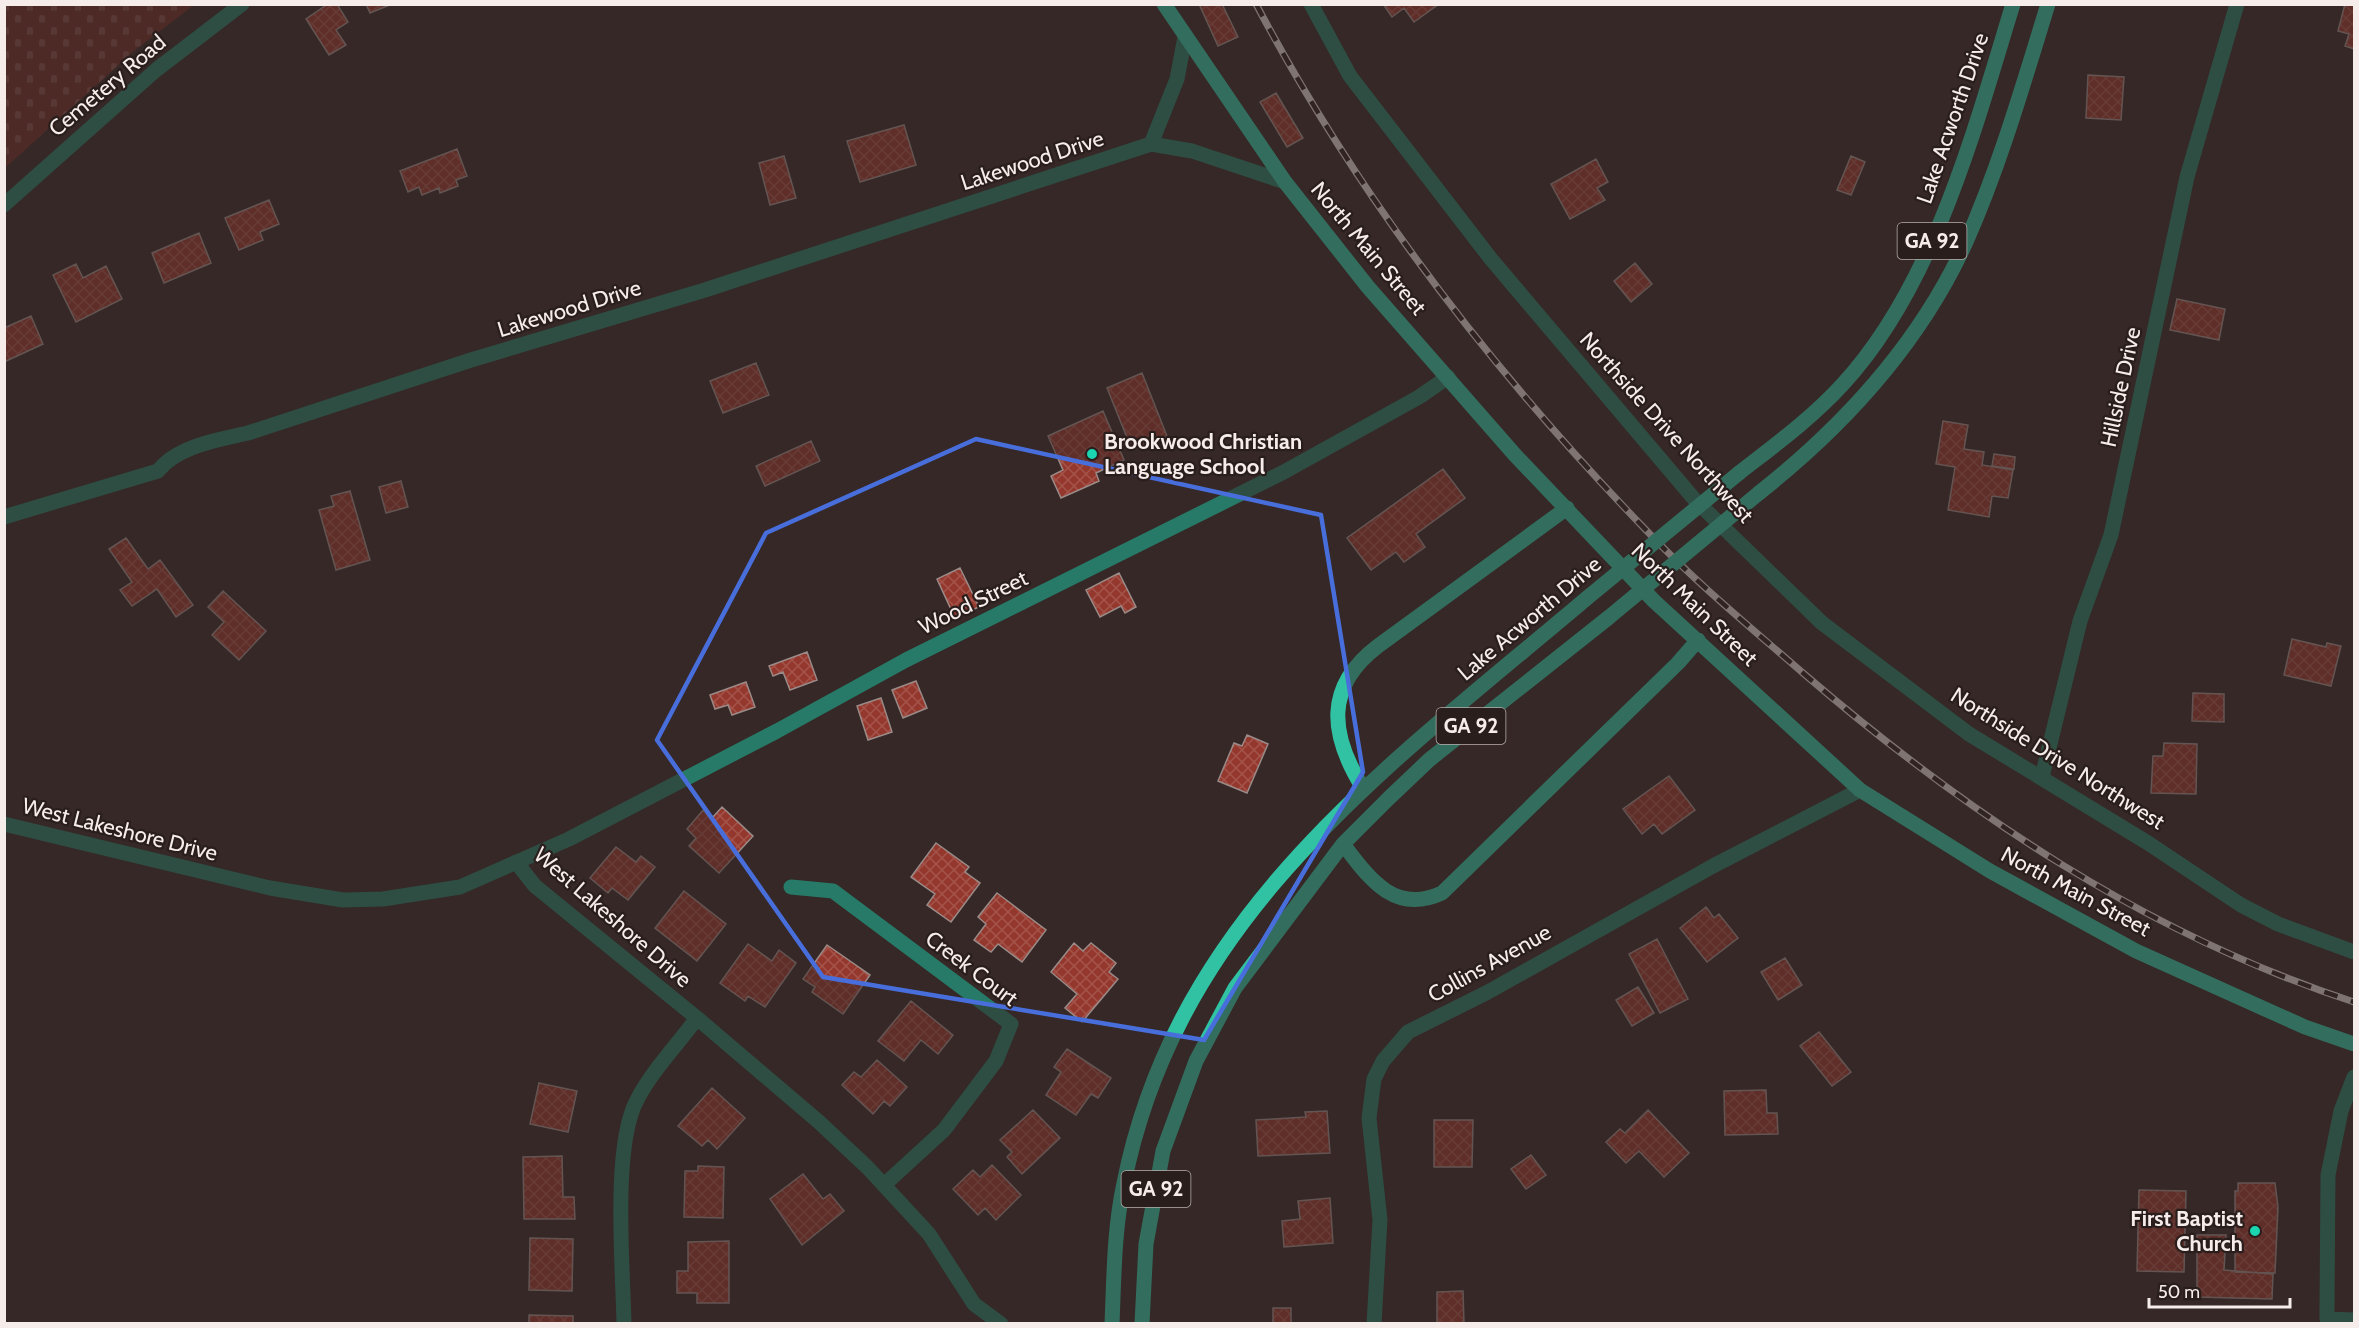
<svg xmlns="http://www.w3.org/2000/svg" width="2359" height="1328" font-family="Cabin,sans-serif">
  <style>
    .cemetery { fill: url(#cemetery-stones) }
    .building { fill: url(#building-cross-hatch); stroke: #9b8b88; stroke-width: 1.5 }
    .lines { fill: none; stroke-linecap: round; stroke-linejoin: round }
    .minor { stroke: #277a67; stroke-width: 15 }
    .major { stroke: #30c2a3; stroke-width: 15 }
    .rail-casing { stroke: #dad0ce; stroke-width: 7 }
    .rail { stroke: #2a1e1c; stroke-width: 4.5; stroke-dasharray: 14; stroke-linecap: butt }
    .major-bridge { stroke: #30c2a3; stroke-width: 15 }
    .marked { fill: none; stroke: #486edc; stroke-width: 4.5; stroke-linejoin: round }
    .poi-dot { fill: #1bd5b1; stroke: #2a1e1c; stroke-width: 2 }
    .labels { text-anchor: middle; stroke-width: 4.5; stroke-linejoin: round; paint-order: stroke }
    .shield { fill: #2a1e1c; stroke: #b9afad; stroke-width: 1.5 }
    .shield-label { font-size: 21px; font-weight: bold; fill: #f6edeb }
    .street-label { font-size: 22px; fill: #f6edeb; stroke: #2a1e1c }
    .poi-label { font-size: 22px; font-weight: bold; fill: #f6edeb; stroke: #2a1e1c; text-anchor: start }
  </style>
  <defs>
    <pattern id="cemetery-stones" width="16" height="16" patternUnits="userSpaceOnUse" patternTransform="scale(1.5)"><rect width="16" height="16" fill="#6c2e26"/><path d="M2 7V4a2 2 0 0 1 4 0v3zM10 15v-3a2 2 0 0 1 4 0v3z" fill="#824d46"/></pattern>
    <pattern id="building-cross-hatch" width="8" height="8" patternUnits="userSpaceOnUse" patternTransform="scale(1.5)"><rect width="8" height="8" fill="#94372c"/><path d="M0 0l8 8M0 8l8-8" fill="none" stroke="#a4544b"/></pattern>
  </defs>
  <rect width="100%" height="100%" fill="#352826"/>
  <path class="cemetery" d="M 5,4 L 194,4 L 194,5 L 134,51 L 5,168 Z"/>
  <path class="building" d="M 328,4 L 337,4 L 348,22 L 336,30 L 346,45 L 329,55 L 306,19 Z
    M 366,4 L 392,4 L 370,13 Z
    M 1199,4 L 1222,4 L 1238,37 L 1218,46 Z
    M 1383,4 L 1439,4 L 1414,22 L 1404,8 L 1392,17 Z
    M 2345,4 L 2354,4 L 2354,49 L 2345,46 L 2349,34 L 2338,31 Z
    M 2088,75 L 2124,77 L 2121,120 L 2086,118 Z
    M 1276,93 L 1303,138 L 1287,147 L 1260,102 Z
    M 904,125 L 916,165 L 860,182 L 847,141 Z
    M 457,149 L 467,176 L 456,180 L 458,186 L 440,193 L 439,188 L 422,195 L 419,187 L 408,192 L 400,171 Z
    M 784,156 L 796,198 L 770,205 L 759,163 Z
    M 1851,156 L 1865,162 L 1851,195 L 1837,190 Z
    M 1596,159 L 1608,182 L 1597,188 L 1605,200 L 1570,219 L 1551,184 Z
    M 269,200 L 279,224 L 260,232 L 263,240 L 239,250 L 225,218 Z
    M 199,233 L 211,263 L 164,283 L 152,253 Z
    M 1635,263 L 1652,284 L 1631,302 L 1614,281 Z
    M 76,264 L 83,278 L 106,266 L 122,299 L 76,322 L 53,275 Z
    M 2177,299 L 2225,309 L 2219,340 L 2170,330 Z
    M 31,316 L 43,344 L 4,362 L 4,328 Z
    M 756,363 L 769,395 L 723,413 L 710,381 Z
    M 1142,373 L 1167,436 L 1132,450 L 1107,388 Z
    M 1103,411 L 1124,460 L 1096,473 L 1099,481 L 1061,498 L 1051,476 L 1063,470 L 1048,436 Z
    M 1943,421 L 1968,425 L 1964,449 L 1984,452 L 1982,465 L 2013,470 L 2008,498 L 1992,496 L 1989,517 L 1948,510 L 1955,467 L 1936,464 Z
    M 811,441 L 820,461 L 765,486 L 756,466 Z
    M 1994,454 L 2015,457 L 2014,469 L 1992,466 Z
    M 1443,469 L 1465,498 L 1416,534 L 1425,547 L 1404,562 L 1396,552 L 1371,570 L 1347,538 Z
    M 401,481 L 408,507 L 386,513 L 379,487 Z
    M 350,491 L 370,560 L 336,570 L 319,510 L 334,506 L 331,496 Z
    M 126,538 L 148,569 L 160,560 L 193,605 L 176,617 L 157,589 L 132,606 L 120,590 L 132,582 L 109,549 Z
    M 960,568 L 979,607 L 955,618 L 937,579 Z
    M 1119,573 L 1136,607 L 1125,613 L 1121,606 L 1100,617 L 1086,590 Z
    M 223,591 L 266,631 L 239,660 L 212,635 L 224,622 L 208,607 Z
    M 2292,639 L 2326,647 L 2327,643 L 2341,646 L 2331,686 L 2284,675 Z
    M 807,652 L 817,680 L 790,690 L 783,672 L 773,676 L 769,666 Z
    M 916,681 L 927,708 L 903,718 L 892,690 Z
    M 746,682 L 755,707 L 732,715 L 728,705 L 715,709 L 710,695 Z
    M 2193,693 L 2224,694 L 2224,722 L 2192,721 Z
    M 881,698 L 892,732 L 868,740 L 857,706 Z
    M 1247,735 L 1268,744 L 1247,793 L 1218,781 L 1234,743 L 1242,746 Z
    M 2164,743 L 2197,744 L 2196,794 L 2151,793 L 2153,756 L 2163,756 Z
    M 1669,776 L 1695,810 L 1662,834 L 1654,824 L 1642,834 L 1623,809 Z
    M 722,807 L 753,836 L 719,873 L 689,846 L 696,838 L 687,829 L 704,809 L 713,817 Z
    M 936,843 L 969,867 L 965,872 L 980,883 L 951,922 L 927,905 L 935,894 L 911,877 Z
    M 616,847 L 636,862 L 641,856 L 655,867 L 628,900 L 612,888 L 608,893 L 590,878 Z
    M 684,891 L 726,924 L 697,961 L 655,928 Z
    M 997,893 L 1046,930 L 1022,962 L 998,944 L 991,952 L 974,940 L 986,924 L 978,917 Z
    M 1706,907 L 1714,918 L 1719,914 L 1738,938 L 1707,962 L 1680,928 Z
    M 1657,939 L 1688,999 L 1660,1013 L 1629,954 Z
    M 1074,943 L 1083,951 L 1091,943 L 1116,963 L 1109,972 L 1118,979 L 1082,1022 L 1065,1008 L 1077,994 L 1051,972 Z
    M 748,944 L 772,961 L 779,950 L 796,963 L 765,1007 L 748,996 L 745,1001 L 720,983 Z
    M 827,945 L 870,975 L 843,1014 L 812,992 L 815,987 L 803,979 Z
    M 1785,958 L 1802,985 L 1778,1000 L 1761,972 Z
    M 1638,987 L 1654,1013 L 1632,1026 L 1616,1000 Z
    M 911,1001 L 953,1035 L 938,1054 L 921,1040 L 904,1061 L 878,1041 Z
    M 1819,1032 L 1851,1072 L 1832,1086 L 1800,1046 Z
    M 1067,1049 L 1111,1078 L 1098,1098 L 1091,1094 L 1076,1115 L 1046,1095 L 1061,1072 L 1054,1067 Z
    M 877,1060 L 907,1087 L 890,1106 L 884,1101 L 873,1114 L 842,1085 L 854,1072 L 861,1077 Z
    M 539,1083 L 577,1091 L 568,1132 L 530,1124 Z
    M 712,1088 L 745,1118 L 717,1149 L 708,1140 L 702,1146 L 678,1126 Z
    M 1766,1090 L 1767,1113 L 1777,1113 L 1778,1134 L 1725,1135 L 1724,1091 Z
    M 1033,1110 L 1060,1138 L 1022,1174 L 1007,1157 L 1012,1152 L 1000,1140 Z
    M 1648,1110 L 1689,1153 L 1664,1177 L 1639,1151 L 1626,1163 L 1606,1142 L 1620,1129 L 1625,1133 Z
    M 1327,1111 L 1330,1153 L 1258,1156 L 1256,1120 L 1306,1117 L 1305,1112 Z
    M 1434,1120 L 1473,1120 L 1472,1167 L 1434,1167 Z
    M 1531,1155 L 1546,1175 L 1526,1189 L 1511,1169 Z
    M 562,1156 L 563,1197 L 574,1197 L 575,1219 L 524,1219 L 523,1157 Z
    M 992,1165 L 1021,1195 L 996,1220 L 985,1208 L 978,1215 L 953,1189 L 973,1170 L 980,1177 Z
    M 698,1166 L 724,1167 L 723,1218 L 684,1217 L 685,1171 L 698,1171 Z
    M 803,1174 L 823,1199 L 830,1194 L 844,1211 L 802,1245 L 770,1199 Z
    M 2238,1183 L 2275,1183 L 2278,1207 L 2275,1273 L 2235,1272 L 2235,1191 L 2238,1191 Z
    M 2139,1190 L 2186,1191 L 2184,1272 L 2137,1271 Z
    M 1330,1198 L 1333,1243 L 1284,1247 L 1282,1221 L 1300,1219 L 1298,1201 Z
    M 2197,1235 L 2226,1235 L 2224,1270 L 2273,1274 L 2272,1299 L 2197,1297 Z
    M 530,1238 L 573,1239 L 572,1291 L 529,1290 Z
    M 729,1241 L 729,1303 L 697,1303 L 697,1293 L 677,1293 L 677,1271 L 688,1271 L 688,1242 Z
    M 1463,1291 L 1464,1324 L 1437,1324 L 1437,1292 Z
    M 1273,1308 L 1291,1308 L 1291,1324 L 1273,1324 Z
    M 529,1315 L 573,1316 L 573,1324 L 529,1324 Z"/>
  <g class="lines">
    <path class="minor" d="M 1311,4 L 1350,76 L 1491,259 L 1695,500 L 1822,623 L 1969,734 L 2148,843 L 2241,905 L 2278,924 L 2354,952
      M 1151,144 L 1177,79 L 1185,37
      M 4,205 L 156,70 L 242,4
      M 4,517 L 158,471 C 177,446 218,440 248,433 L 471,360 L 705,290 L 1151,144 L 1192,151 L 1285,182
      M 2042,777 L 2080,621 L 2111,535 L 2187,177 L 2237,4
      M 4,824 L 270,888 L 343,900 L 383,899 L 460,887 L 569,839 L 777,731 L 906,660 L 1282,473 L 1419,397 L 1448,377
      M 516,862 L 535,886 L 697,1018 L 819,1122 L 868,1168 L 929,1234 L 974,1304 L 1001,1324
      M 791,887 L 833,891 L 1011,1024 L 996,1061 L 944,1130 L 884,1185
      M 2354,1077 L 2341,1111 L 2328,1175 L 2327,1306 L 2327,1319 L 2354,1320
      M 624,1324 C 623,1268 612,1146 637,1100 C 651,1072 678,1044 697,1018
      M 1374,1324 L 1380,1220 L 1369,1118 L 1374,1079 L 1383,1061 L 1408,1032 L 1488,992 L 1713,866 L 1860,790"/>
    <path class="major" d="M 1164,4 L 1285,182 L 1368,287 L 1515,455 L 1654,601 L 1860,790 L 1990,871 L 2136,951 L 2305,1027 L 2354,1044
      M 1739,473 C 1775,445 1812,418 1843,384 C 1934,285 1974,131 2013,4
      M 1759,493 C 1845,425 1920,343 1966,242 C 2000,165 2023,85 2048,4
      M 1363,788 C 1330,735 1324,687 1378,646 L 1567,508
      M 1343,844 C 1369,878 1394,915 1442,893 L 1678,663 L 1698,640
      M 1112,1324 C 1114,1277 1114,1229 1124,1183 C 1178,913 1390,765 1587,598
      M 1142,1324 L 1146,1244 L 1163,1151 L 1196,1061 L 1235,988 L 1343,844 L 1389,798 L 1429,760 L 1608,618"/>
    <g class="rail-casing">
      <path id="rail" d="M 1256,4 C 1358,197 1494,373 1645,529 C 1694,581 1749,626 1803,673 C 1966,813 2148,935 2354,1002"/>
    </g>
    <use href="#rail" class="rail"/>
    <path class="major-bridge" d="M 1587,598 L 1739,473
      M 1608,618 L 1759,493"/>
  </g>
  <path d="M0 0H2359V1328H0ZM 976,439 L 1321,515 L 1363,772 L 1204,1040 L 823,977 L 657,740 L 766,533 Z" fill="#352826" fill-opacity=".55" fill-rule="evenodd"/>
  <path class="marked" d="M 976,439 L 1321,515 L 1363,772 L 1204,1040 L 823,977 L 657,740 L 766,533 Z"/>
  <g class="poi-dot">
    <circle cx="1092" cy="454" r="6"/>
    <circle cx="2255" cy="1231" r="6"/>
  </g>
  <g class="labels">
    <g class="shield">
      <rect x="1897.5" y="223" width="69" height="36" rx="4.5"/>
      <rect x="1436.5" y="708" width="69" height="36" rx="4.5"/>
      <rect x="1121.5" y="1171" width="69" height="36" rx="4.5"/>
    </g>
    <g class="shield-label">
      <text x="1932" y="248">GA 92</text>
      <text x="1471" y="733">GA 92</text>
      <text x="1156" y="1196">GA 92</text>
    </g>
    <g class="street-label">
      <text transform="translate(107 85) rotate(-40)" y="8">Cemetery Road</text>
      <text transform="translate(1952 118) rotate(-71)" y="8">Lake Acworth Drive</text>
      <text transform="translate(1032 160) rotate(-18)" y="8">Lakewood Drive</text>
      <text transform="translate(1369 248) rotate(50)" y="8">North Main Street</text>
      <text transform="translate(569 308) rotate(-17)" y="8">Lakewood Drive</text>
      <text transform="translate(2120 387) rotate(-78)" y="8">Hillside Drive</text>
      <text transform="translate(1667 427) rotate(48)" y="8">Northside Drive Northwest</text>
      <text transform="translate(973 602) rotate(-26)" y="8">Wood Street</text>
      <text transform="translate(1695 604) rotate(44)" y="8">North Main Street</text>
      <text transform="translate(1529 618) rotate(-40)" y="8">Lake Acworth Drive</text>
      <text transform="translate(2058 758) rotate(32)" y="8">Northside Drive Northwest</text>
      <text transform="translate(120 829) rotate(14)" y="8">West Lakeshore Drive</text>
      <text transform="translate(2076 891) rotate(28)" y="8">North Main Street</text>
      <text transform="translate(613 917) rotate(41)" y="8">West Lakeshore Drive</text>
      <text transform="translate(1489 963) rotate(-29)" y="8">Collins Avenue</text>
      <text transform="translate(972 968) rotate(37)" y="8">Creek Court</text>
    </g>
    <g class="poi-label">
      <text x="1104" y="449">Brookwood Christian<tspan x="1104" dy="25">Language School</tspan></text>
      <text x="2243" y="1226" text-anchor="end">First Baptist<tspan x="2243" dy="25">Church</tspan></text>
    </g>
  </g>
  <rect width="2359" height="1328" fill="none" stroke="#f6edeb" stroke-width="12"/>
  <path d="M2149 1298v9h141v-9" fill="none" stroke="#f6edeb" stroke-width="3"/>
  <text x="2158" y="1298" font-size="18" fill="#f6edeb" stroke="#2a1e1c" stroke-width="4.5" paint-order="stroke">50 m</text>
</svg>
